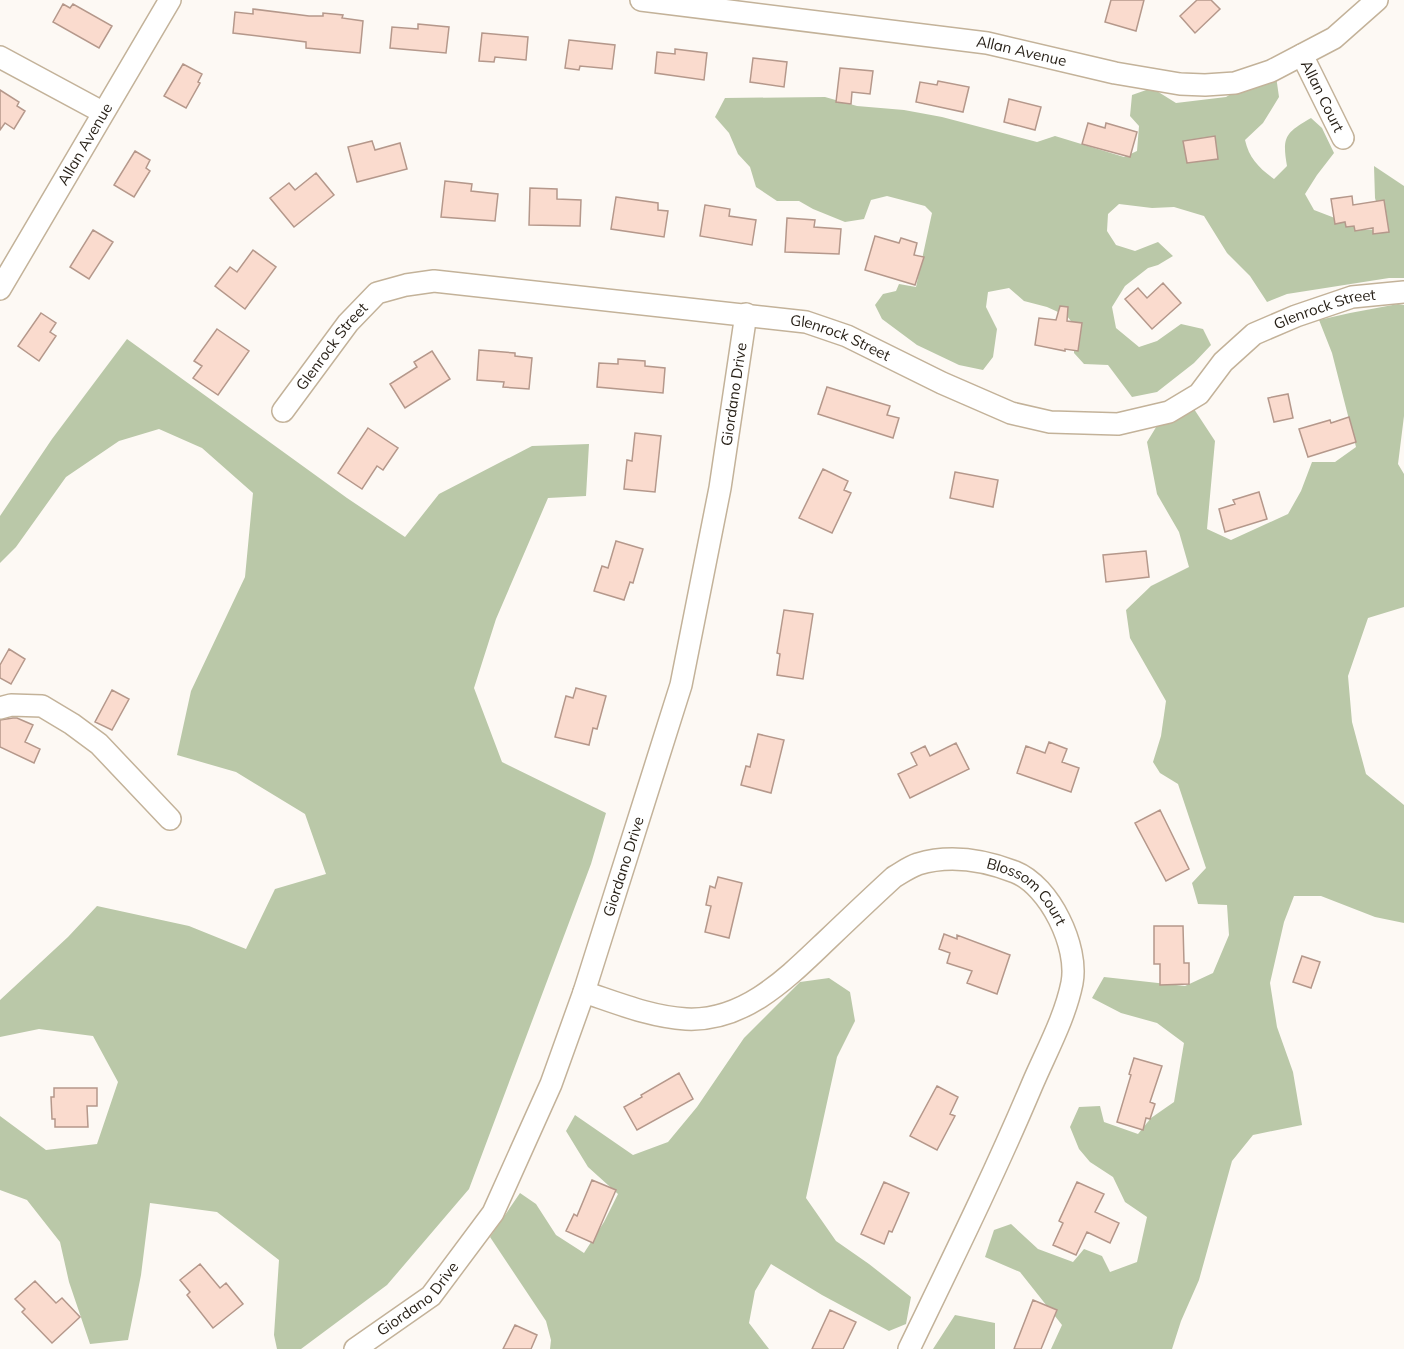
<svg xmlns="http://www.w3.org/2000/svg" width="1404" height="1349" font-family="Mulish,sans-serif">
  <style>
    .forest { fill: #bac8a8 }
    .building { fill: #fadbce; stroke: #b5988b; stroke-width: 1.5 }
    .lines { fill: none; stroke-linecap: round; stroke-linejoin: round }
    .minor-casing { stroke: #c3b299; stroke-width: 24 }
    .minor { stroke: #fff; stroke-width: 21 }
    .labels { text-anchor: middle; stroke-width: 4.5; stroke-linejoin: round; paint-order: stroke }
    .street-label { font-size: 15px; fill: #251e15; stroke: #fdf9f4 }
  </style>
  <rect width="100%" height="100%" fill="#fdf9f4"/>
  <path class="forest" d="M 1276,76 L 1279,97 L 1263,123 L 1245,140 C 1249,158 1259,168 1274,179 L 1287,166 C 1282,137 1285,133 1311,118 L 1322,128 L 1334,153 L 1317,175 L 1305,194 L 1314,210 L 1366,230 L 1384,229 L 1375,198 L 1374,166 L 1404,186 L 1404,278 L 1389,278 L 1287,294 L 1267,302 L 1250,276 L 1227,253 L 1204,216 L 1174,207 L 1152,208 L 1119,204 L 1108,214 L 1107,231 L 1116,245 L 1135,251 L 1158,242 L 1173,256 L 1158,265 L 1148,268 L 1125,286 L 1112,307 L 1116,328 L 1139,347 L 1157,341 L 1181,324 L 1203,329 L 1211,345 L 1194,363 L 1157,392 L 1132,397 L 1108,365 L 1084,364 L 1074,353 L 1074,325 L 1067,316 L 1047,307 L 1024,301 L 1009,288 L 988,292 L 986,307 L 997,329 L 993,357 L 983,370 L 959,365 L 917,345 L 882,319 L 875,305 L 883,294 L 896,291 L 899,284 L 916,287 L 932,213 L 925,206 L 887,196 L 871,200 L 864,219 L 845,222 L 813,209 L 799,201 L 777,201 L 756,187 L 750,167 L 738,154 L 729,133 L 715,117 L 725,98 L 825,97 L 857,106 L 904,110 L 942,117 L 1037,142 L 1055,136 L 1124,157 L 1137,151 L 1139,126 L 1130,116 L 1132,95 L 1152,88 L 1176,103 L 1226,97 L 1249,83 Z
    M 1398,304 L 1404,305 L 1404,416 L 1398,464 L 1404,474 L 1404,607 L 1368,618 L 1348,676 L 1352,722 L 1366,774 L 1404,805 L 1404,923 L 1375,917 L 1321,896 L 1294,896 L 1284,922 L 1270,983 L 1277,1027 L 1293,1072 L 1302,1125 L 1253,1135 L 1232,1161 L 1199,1280 L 1181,1321 L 1172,1349 L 1051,1349 L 1062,1325 L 1020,1272 L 985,1257 L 994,1230 L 1011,1224 L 1038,1249 L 1073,1262 L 1084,1249 L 1102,1256 L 1110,1272 L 1137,1262 L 1147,1217 L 1125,1202 L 1113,1177 L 1090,1162 L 1079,1149 L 1070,1127 L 1079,1107 L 1100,1106 L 1104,1122 L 1138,1134 L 1151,1118 L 1174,1102 L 1184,1043 L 1157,1023 L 1121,1013 L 1092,998 L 1104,977 L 1185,986 L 1213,973 L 1229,935 L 1227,905 L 1198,904 L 1192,883 L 1206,868 L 1178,784 L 1160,773 L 1153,762 L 1161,736 L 1166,701 L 1130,638 L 1126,610 L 1151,586 L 1189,567 L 1179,532 L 1157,494 L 1147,442 L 1161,419 L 1194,409 L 1215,441 L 1207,529 L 1231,540 L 1288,514 L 1301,491 L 1312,462 L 1335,462 L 1356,447 L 1332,353 L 1319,320 L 1350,313 Z
    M 127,339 L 347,498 L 405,537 L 439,494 L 532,446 L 589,444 L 586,496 L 548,498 L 496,619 L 474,688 L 502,762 L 606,813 L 591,864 L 469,1189 L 387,1285 L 301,1349 L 277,1349 L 274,1335 L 279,1260 L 217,1212 L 150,1203 L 141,1275 L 128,1340 L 90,1344 L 69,1282 L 60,1242 L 27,1200 L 0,1190 L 0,1116 L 46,1150 L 97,1144 L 118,1082 L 93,1036 L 39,1029 L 0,1037 L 0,1000 L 68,937 L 97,906 L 189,926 L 246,949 L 275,889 L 326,874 L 305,814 L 236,772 L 177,755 L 191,691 L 245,577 L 253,493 L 202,448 L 159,429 L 119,441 L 66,477 L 16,547 L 0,563 L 0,516 L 52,439 Z
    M 829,978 L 850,992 L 855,1021 L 837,1057 L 806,1198 L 836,1241 L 869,1264 L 911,1297 L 906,1324 L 889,1331 L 822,1295 L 771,1264 L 755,1291 L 749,1323 L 769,1349 L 550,1349 L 551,1340 L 546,1321 L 490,1237 L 520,1193 L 536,1204 L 556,1235 L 584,1253 L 604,1222 L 618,1194 L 588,1167 L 566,1131 L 575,1115 L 633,1155 L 668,1142 L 697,1107 L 744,1038 L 800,982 Z
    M 955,1315 L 995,1323 L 995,1349 L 933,1349 Z"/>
  <path class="building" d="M 1111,0 L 1144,0 L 1136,31 L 1105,22 Z
    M 1197,0 L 1211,0 L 1220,9 L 1195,33 L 1180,16 Z
    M 63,4 L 70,8 L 73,4 L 112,26 L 99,48 L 53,22 Z
    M 253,9 L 309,16 L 323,16 L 323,13 L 343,15 L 342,18 L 363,21 L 360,53 L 306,48 L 306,42 L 233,33 L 235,12 L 253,14 Z
    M 418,24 L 449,27 L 446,53 L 390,48 L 392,27 L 418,29 Z
    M 482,33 L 528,37 L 526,60 L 495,57 L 494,62 L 479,61 Z
    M 569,40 L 615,45 L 612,69 L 580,66 L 579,70 L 565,68 Z
    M 675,49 L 707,53 L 704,80 L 655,73 L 657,52 L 675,54 Z
    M 753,58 L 787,62 L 784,87 L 750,82 Z
    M 183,64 L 202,74 L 198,82 L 200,83 L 186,108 L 164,96 Z
    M 840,68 L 873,71 L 870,94 L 852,92 L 851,104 L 836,102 Z
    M 938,81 L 969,87 L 963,112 L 916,102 L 920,82 L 937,85 Z
    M 0,90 L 19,102 L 17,106 L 25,111 L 14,129 L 5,123 L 0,130 Z
    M 1009,99 L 1041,107 L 1035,130 L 1004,122 Z
    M 1088,123 L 1105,128 L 1106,123 L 1137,132 L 1130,157 L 1082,144 Z
    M 1215,136 L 1218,159 L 1187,163 L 1183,141 Z
    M 372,141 L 375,150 L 400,143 L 407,169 L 357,182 L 348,147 Z
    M 135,151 L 150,160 L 146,168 L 150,171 L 134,197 L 114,185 Z
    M 316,173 L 334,195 L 294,227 L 270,198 L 289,183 L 295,190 Z
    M 445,181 L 472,184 L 471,191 L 498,194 L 495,221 L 441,217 Z
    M 530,188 L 557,189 L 557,199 L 581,200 L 580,226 L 529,225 Z
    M 1352,196 L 1353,205 L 1384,200 L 1389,232 L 1373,234 L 1373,228 L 1355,231 L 1354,226 L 1346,227 L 1345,222 L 1335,224 L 1331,199 Z
    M 616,197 L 658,203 L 658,210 L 668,211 L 664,237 L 611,229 Z
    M 705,205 L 730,209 L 729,216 L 756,220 L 752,245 L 700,236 Z
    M 787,218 L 815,220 L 814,227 L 841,229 L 839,254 L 785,252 Z
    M 93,230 L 113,242 L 89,279 L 70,267 Z
    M 875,236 L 899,243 L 901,238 L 917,243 L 914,255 L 924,257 L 915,285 L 865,270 Z
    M 253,250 L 276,267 L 245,309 L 215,286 L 230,267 L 237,272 Z
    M 1163,283 L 1181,303 L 1152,329 L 1125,299 L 1138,288 L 1147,298 Z
    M 1060,306 L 1068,307 L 1067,321 L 1082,323 L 1078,351 L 1065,349 L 1065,351 L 1035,345 L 1039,318 L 1056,320 Z
    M 41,313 L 56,323 L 50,332 L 56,336 L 39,361 L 18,346 Z
    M 217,329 L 249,351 L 218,395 L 193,378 L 202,366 L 194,361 Z
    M 479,350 L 515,353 L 515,356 L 532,358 L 529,389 L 503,387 L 504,382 L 477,380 Z
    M 432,351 L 450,379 L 405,408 L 390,384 L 417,367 L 414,362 Z
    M 618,359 L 645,361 L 645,366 L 665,368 L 663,393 L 597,387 L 599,363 L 618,364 Z
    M 827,387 L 890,406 L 887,415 L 899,418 L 893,438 L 818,414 Z
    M 1288,394 L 1293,418 L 1274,422 L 1268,398 Z
    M 1349,417 L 1356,442 L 1308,457 L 1299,429 L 1330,420 L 1331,423 Z
    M 368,428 L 398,448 L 383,470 L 377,466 L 362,489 L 338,473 Z
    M 635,433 L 661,436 L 655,492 L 624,489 L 627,460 L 632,461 Z
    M 823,469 L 848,481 L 844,490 L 851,493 L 832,533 L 799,518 Z
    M 955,472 L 998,480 L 993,507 L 950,498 Z
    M 1259,492 L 1267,519 L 1225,532 L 1219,509 L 1235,504 L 1233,500 Z
    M 616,541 L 643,549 L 633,583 L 630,582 L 624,600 L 594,591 L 602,566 L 608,568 Z
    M 1146,551 L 1149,577 L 1106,582 L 1103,555 Z
    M 784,610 L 813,614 L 803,679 L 777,675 L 780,654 L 777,653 Z
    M 9,649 L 25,659 L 11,684 L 0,678 L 0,665 Z
    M 576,688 L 606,696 L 597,729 L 593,728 L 589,745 L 555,737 L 566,696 L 573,698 Z
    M 112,690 L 129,699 L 112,730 L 95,722 Z
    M 13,718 L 17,718 L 33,725 L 25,742 L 40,749 L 34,763 L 0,747 L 0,720 Z
    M 758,734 L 784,740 L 771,793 L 741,785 L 746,766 L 750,767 Z
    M 1049,742 L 1067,749 L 1062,762 L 1079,768 L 1071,792 L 1017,773 L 1026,746 L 1045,753 Z
    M 956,743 L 969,769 L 910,798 L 898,774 L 917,765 L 911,753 L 925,746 L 930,756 Z
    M 1160,810 L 1189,869 L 1166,881 L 1135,823 Z
    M 718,877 L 742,883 L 729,938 L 705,932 L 711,906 L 706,905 L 710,886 L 715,888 Z
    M 1154,926 L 1183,926 L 1184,963 L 1189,963 L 1189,984 L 1160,985 L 1160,964 L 1154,964 Z
    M 944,934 L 957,939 L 957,935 L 1010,955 L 997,994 L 967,983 L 972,971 L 947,963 L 950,953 L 939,949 Z
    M 1302,956 L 1320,962 L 1311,988 L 1293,982 Z
    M 1134,1058 L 1162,1066 L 1150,1102 L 1155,1104 L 1150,1119 L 1146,1118 L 1143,1130 L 1117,1122 L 1131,1075 L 1129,1074 Z
    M 679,1073 L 693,1099 L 637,1130 L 624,1107 L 642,1097 L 641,1095 Z
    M 937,1086 L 958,1097 L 950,1114 L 955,1116 L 937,1150 L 910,1136 Z
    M 54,1088 L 97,1088 L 97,1106 L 87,1106 L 88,1127 L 55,1127 L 55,1119 L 52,1119 L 51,1097 L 54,1097 Z
    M 592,1180 L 616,1190 L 593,1243 L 566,1231 L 574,1214 L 577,1216 Z
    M 884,1182 L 909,1193 L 892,1232 L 889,1231 L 884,1244 L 861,1234 Z
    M 1077,1182 L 1104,1194 L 1095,1212 L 1119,1223 L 1110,1243 L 1087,1232 L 1076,1255 L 1053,1245 L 1063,1223 L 1059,1221 Z
    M 200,1264 L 220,1288 L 226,1283 L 243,1304 L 213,1328 L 187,1295 L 190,1292 L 180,1280 Z
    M 35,1281 L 56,1303 L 62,1298 L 80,1317 L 52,1343 L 22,1312 L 25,1309 L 15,1299 Z
    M 1033,1300 L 1057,1310 L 1041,1349 L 1014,1349 Z
    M 830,1310 L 856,1322 L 843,1349 L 812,1349 Z
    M 515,1325 L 537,1335 L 531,1349 L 503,1349 Z"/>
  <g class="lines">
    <g class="minor-casing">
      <g id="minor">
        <path id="s1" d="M 641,0 L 987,43 L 1115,73 L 1180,84 L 1205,85 L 1235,83 L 1271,71 L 1334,38 L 1377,0"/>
        <path id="s2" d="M 1302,55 L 1343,138"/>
        <path d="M 0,57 L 102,112"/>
        <path id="s3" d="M 0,289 L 170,0"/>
        <path id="s4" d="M 283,411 L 348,323 L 377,293 L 406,285 L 434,281 L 806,322 L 847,336 L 942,383 L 1011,413 L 1050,422 L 1118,424 L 1169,412 L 1199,394 L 1223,362 L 1254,334 L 1296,316 L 1352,297 L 1404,292"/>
        <path d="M 0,708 L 11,705 L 42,706 L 72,724 L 99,744 L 170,819"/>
        <path id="s5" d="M 584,992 C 617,1003 651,1017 686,1019 C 745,1022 788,977 827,940 C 849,919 871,898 894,877 C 901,873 909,867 918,864 C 951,854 984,860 1015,872 C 1050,886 1079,947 1072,983 C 1065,1018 1046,1052 1032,1085 C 994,1175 951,1262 909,1349"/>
        <path id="s6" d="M 355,1349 L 431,1296 L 493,1213 L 551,1084 L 584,992 L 681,685 L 720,488 L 746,314"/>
      </g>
    </g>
    <use href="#minor" class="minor"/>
  </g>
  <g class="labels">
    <g class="street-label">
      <text dy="5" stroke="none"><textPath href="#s1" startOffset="384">Allan Avenue</textPath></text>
      <text dy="5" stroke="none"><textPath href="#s2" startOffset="46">Allan Court</textPath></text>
      <text dy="5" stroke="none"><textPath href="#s3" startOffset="168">Allan Avenue</textPath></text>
      <text dy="5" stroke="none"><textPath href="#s4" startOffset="1161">Glenrock Street</textPath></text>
      <text dy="5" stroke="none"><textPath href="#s4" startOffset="621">Glenrock Street</textPath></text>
      <text dy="5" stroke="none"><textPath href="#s4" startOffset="81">Glenrock Street</textPath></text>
      <text dy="5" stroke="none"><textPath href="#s6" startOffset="1053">Giordano Drive</textPath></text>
      <text dy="5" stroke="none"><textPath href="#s6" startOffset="567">Giordano Drive</textPath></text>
      <text dy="5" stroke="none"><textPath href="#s5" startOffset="512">Blossom Court</textPath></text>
      <text dy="5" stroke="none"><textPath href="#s6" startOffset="81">Giordano Drive</textPath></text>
    </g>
  </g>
</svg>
